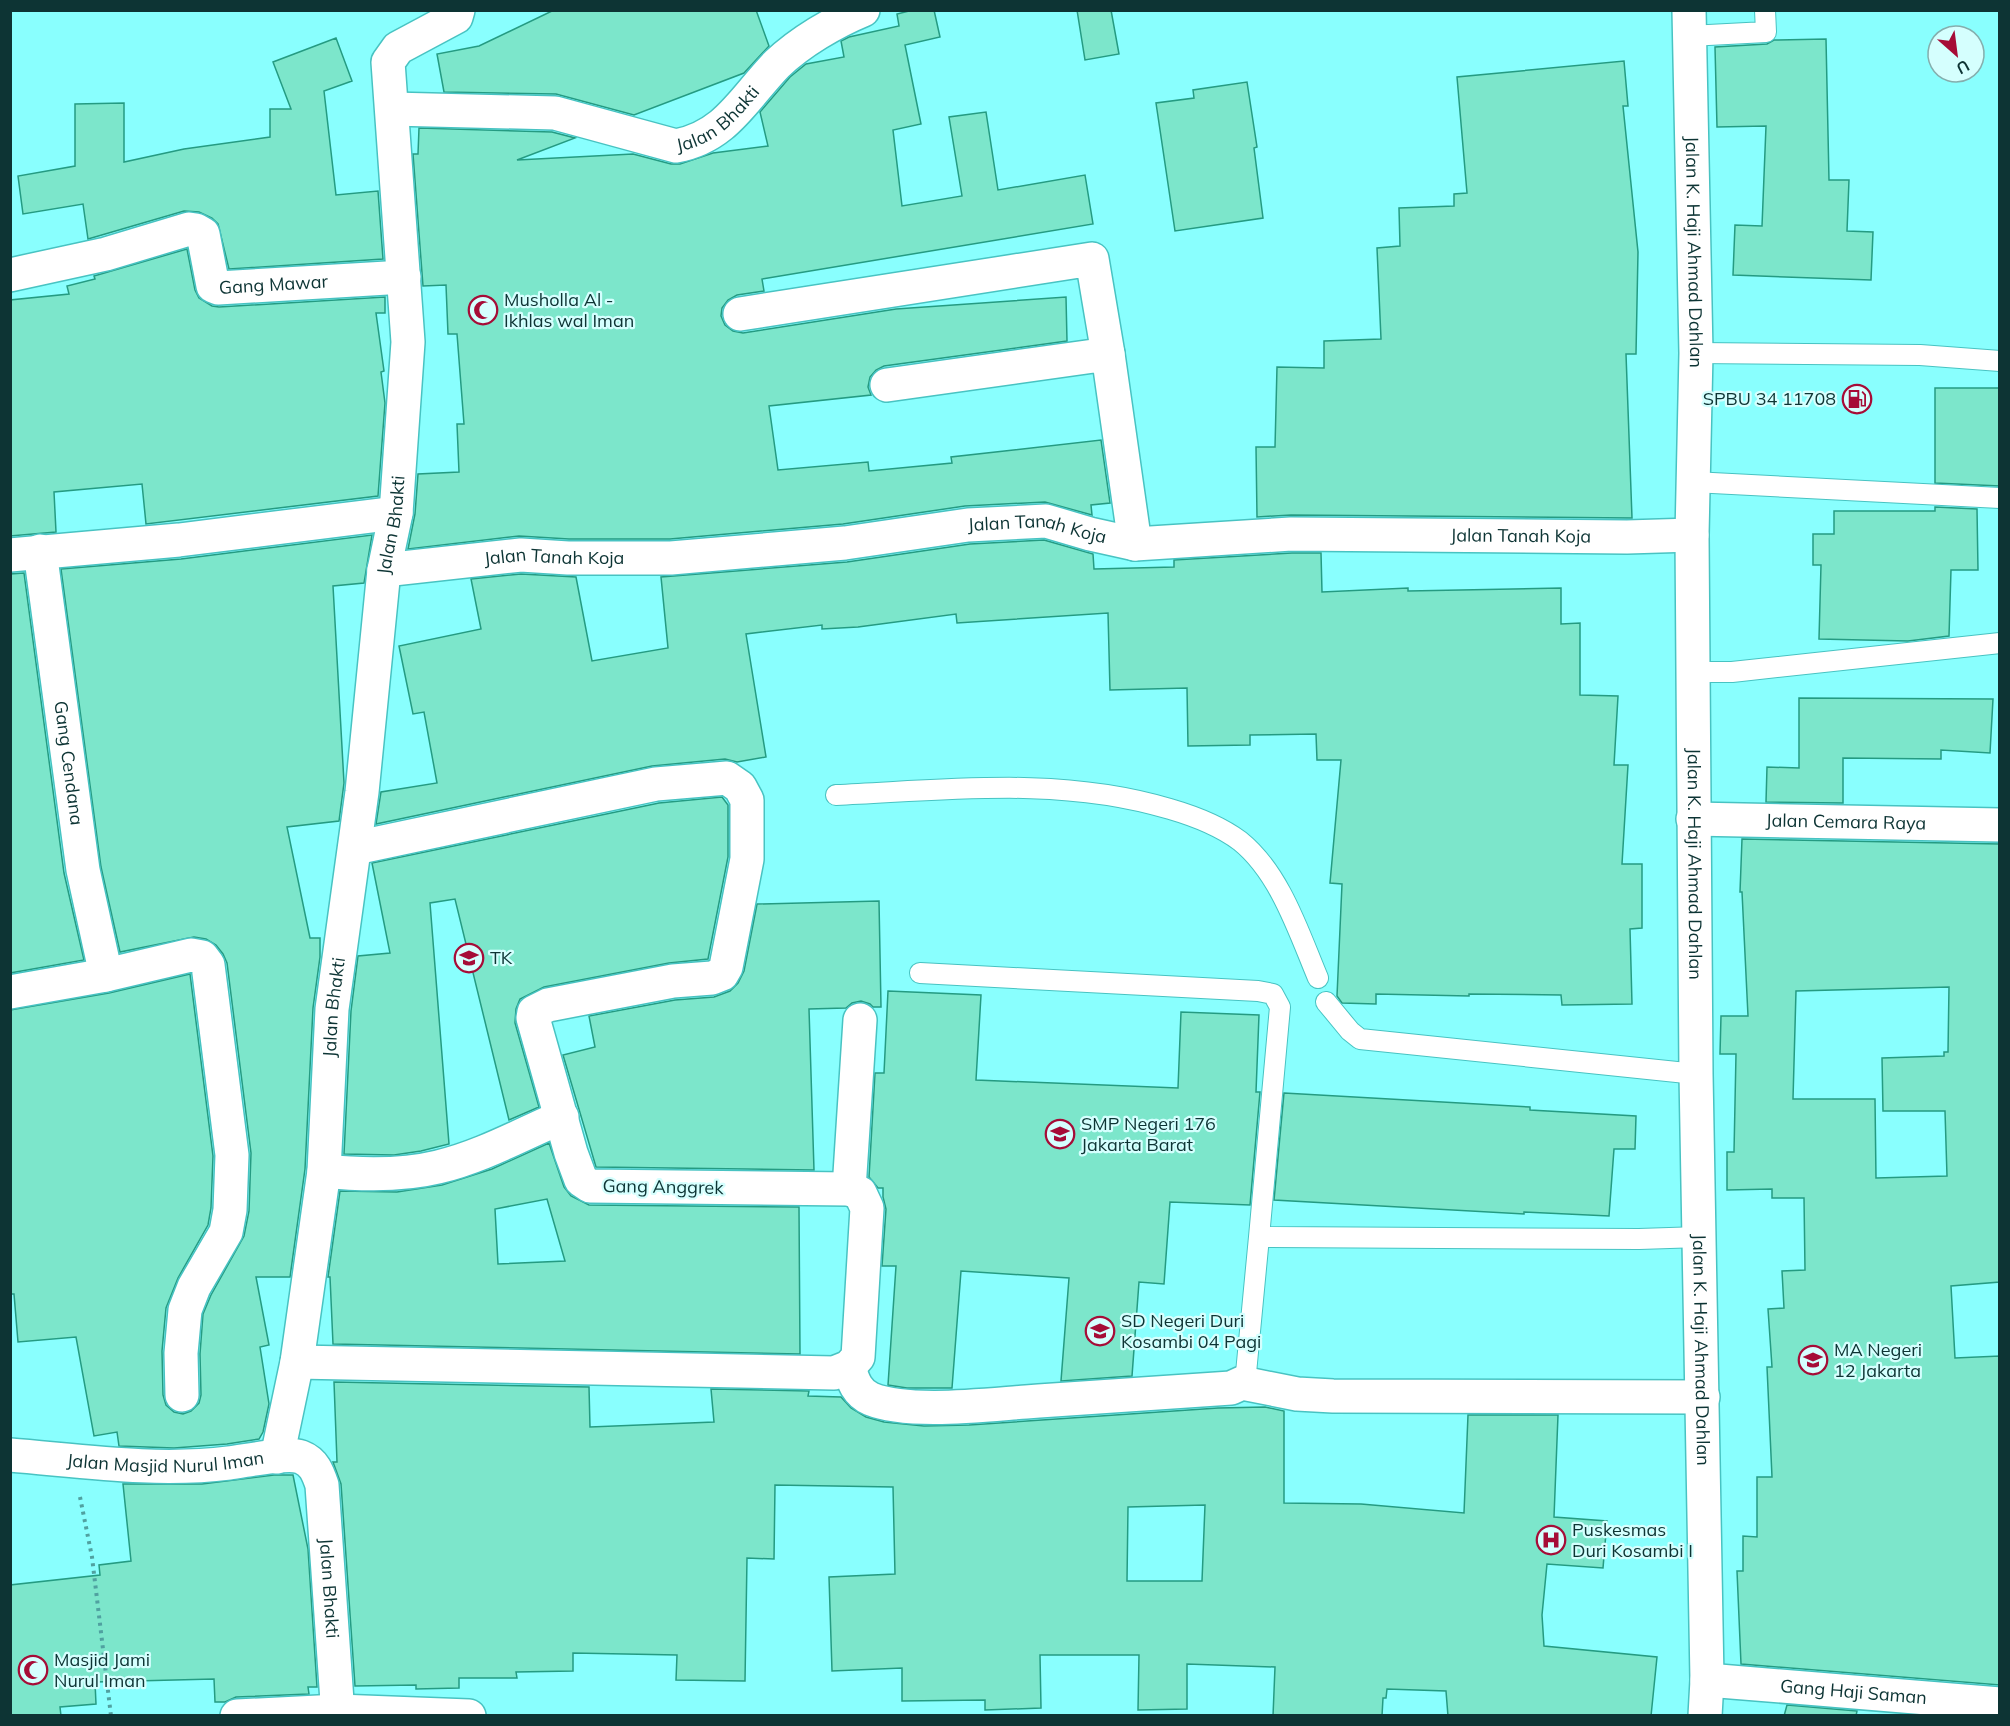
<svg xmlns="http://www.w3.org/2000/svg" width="2010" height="1726" font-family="Mulish,sans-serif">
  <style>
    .building { fill: #7ce6cb; stroke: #259b82; stroke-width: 1.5; fill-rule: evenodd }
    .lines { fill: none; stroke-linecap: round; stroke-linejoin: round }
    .service-casing { stroke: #48c3c2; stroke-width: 22 }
    .minor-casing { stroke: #48c3c2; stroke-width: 36 }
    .secondary-casing { stroke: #48c3c2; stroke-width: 36 }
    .path { stroke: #50a1a0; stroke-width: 4; stroke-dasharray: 3 4.5; stroke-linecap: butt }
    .service { stroke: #fff; stroke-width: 20 }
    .minor { stroke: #fff; stroke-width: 33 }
    .secondary { stroke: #fff; stroke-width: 33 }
    .labels { text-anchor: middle; stroke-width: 4.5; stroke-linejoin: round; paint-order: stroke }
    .street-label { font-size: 18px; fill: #0d3434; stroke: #d5fffe }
    .poi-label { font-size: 18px; fill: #0d3434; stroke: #d5fffe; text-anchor: start }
  </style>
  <rect width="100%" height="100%" fill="#89fffe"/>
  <path class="building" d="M 554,10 L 756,10 L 769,46 L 744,73 L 634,115 L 556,94 L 444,92 L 437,54 L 479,46 Z
    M 913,10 L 934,10 L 940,37 L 905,45 L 921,124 L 893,130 L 902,206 L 962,196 L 949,117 L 986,112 L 998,190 L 1085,175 L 1093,224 L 762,279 L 764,291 L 737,295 L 728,300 L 722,308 L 721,316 L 725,325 L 733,331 L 743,333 L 896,309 L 1066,297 L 1067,341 L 884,366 L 876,370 L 870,377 L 868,387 L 871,395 L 769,406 L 778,470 L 868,462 L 869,471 L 952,463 L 951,457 L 1101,440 L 1110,503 L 1091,505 L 1092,515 L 1045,502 L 965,506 L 843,524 L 670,539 L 569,539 L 519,536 L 408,549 L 415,514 L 418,474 L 459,472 L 457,424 L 464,424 L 457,334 L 448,334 L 446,285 L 423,286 L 413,154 L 418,154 L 419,128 L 552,132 L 575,138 L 517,160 L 633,154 L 671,164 L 680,164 L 713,153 L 768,146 L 760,112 L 790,77 L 806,64 L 844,57 L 841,41 L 849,37 L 899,26 L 897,14 Z
    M 1077,10 L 1111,10 L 1119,54 L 1085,60 Z
    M 336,38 L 352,81 L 324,91 L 336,195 L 378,191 L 383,259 L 229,269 L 218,224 L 212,218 L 199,212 L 184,211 L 88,239 L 83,204 L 23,214 L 18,176 L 75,166 L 75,104 L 124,103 L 124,162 L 184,149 L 270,137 L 270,109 L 291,109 L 273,62 Z
    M 1826,39 L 1829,180 L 1849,180 L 1847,231 L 1873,232 L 1871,280 L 1733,275 L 1735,225 L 1762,226 L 1766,126 L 1717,127 L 1715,47 L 1767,44 L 1774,40 Z
    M 1624,61 L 1628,106 L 1623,106 L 1638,252 L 1636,354 L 1626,354 L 1632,518 L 1291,515 L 1257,517 L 1256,447 L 1275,447 L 1277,367 L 1324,368 L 1324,341 L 1381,339 L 1377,248 L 1400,246 L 1399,208 L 1454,206 L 1454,194 L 1467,193 L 1457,77 Z
    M 1247,82 L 1257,147 L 1254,148 L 1263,218 L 1175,231 L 1156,103 L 1194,98 L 1193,90 Z
    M 187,249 L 195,290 L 199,298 L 212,306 L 219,307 L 385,297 L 385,313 L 376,313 L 384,371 L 381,372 L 385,403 L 378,496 L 146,524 L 142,484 L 54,492 L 56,532 L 10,536 L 10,300 L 69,294 L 67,286 L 95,279 L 94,276 Z
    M 1935,388 L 2000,388 L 2000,486 L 1935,483 Z
    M 1935,507 L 1977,509 L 1978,570 L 1951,570 L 1949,636 L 1908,641 L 1819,639 L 1821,565 L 1813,565 L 1813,534 L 1834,534 L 1834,511 L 1935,511 Z
    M 372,535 L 364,583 L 333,586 L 344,783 L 339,821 L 287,827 L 310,938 L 320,938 L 320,957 L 313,1008 L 305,1169 L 290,1277 L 256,1277 L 269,1345 L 260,1347 L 269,1404 L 263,1432 L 259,1439 L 227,1444 L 174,1448 L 119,1446 L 117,1432 L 94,1436 L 76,1337 L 18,1342 L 14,1294 L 10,1294 L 10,1010 L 109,993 L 190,974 L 213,1156 L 211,1208 L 208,1225 L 178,1278 L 166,1308 L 162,1351 L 163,1395 L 166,1405 L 174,1412 L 183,1414 L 191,1411 L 199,1403 L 201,1395 L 200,1354 L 203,1314 L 211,1295 L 244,1236 L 249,1211 L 251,1153 L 227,963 L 223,954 L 216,945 L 206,939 L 194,937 L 120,952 L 101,867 L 61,569 L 181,559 Z
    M 1044,540 L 1093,554 L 1094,569 L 1174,567 L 1174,560 L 1292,553 L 1321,553 L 1322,592 L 1408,588 L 1408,591 L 1561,588 L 1561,624 L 1580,623 L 1580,695 L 1618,696 L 1614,765 L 1628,765 L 1622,864 L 1642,864 L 1642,928 L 1630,929 L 1632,1004 L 1562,1005 L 1561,995 L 1469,994 L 1469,996 L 1376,994 L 1376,1004 L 1342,1003 L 1337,996 L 1342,884 L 1330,883 L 1341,760 L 1317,760 L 1316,734 L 1250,735 L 1250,745 L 1188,746 L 1187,688 L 1110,690 L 1108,613 L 957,623 L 956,614 L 858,627 L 822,629 L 822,625 L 746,634 L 766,757 L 737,762 L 725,759 L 652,766 L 376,824 L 381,792 L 437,783 L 424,712 L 413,714 L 399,646 L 481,629 L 471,579 L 521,574 L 576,577 L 592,661 L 668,648 L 661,577 L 847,562 L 970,544 Z
    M 24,573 L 64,873 L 84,960 L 10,973 L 10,574 Z
    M 1799,698 L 1993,699 L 1990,753 L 1941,750 L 1941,759 L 1843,758 L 1843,803 L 1766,802 L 1767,767 L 1799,768 Z
    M 722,797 L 728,805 L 728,857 L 708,959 L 669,963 L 544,987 L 520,999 L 516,1009 L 515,1023 L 539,1107 L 509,1120 L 455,899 L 430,903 L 449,1144 L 421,1151 L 394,1155 L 344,1154 L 351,1011 L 358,956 L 390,953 L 372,863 L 659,803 Z
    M 1742,839 L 2000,844 L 2000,1282 L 1951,1286 L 1955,1358 L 2000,1356 L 2000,1685 L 1741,1664 L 1737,1571 L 1743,1571 L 1743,1536 L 1757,1537 L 1757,1477 L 1772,1477 L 1767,1367 L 1772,1367 L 1768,1309 L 1784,1308 L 1782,1271 L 1805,1270 L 1804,1198 L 1772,1198 L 1772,1189 L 1727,1190 L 1727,1152 L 1734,1152 L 1736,1054 L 1720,1054 L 1721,1016 L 1748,1016 L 1742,892 L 1740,892 ZM 1949,987 L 1948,1052 L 1944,1052 L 1944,1056 L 1882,1058 L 1883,1111 L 1945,1111 L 1947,1176 L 1876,1178 L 1875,1099 L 1793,1099 L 1796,991 Z
    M 879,901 L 881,1007 L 873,1007 L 870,1004 L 861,1001 L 852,1003 L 846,1008 L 809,1009 L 814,1170 L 596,1167 L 563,1055 L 595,1047 L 589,1016 L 675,1000 L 714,997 L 730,991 L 738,983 L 744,971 L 757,904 Z
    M 888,991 L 981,995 L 976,1080 L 1178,1088 L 1181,1012 L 1259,1015 L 1256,1092 L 1260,1092 L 1250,1205 L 1170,1202 L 1164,1284 L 1139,1282 L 1132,1376 L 1061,1381 L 1069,1278 L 961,1271 L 952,1388 L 907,1388 L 888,1385 L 896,1266 L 882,1266 L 886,1209 L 883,1197 L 883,1188 L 878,1188 L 869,1177 L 875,1073 L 884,1073 Z
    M 1284,1093 L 1530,1107 L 1530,1110 L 1636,1116 L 1635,1149 L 1614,1149 L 1609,1216 L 1524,1212 L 1524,1214 L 1274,1200 Z
    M 549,1143 L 564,1187 L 571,1196 L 589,1205 L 799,1207 L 800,1354 L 333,1344 L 330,1277 L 328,1277 L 340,1191 L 397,1192 L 442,1185 L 492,1169 ZM 547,1199 L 565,1261 L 498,1264 L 495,1209 Z
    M 334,1382 L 589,1387 L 590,1427 L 714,1422 L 711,1389 L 809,1391 L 808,1396 L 841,1397 L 851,1408 L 866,1417 L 884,1422 L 924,1426 L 969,1425 L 1218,1408 L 1265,1407 L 1284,1411 L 1284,1503 L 1361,1504 L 1464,1513 L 1468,1415 L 1558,1415 L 1554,1517 L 1607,1521 L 1603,1568 L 1547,1564 L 1542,1615 L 1544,1646 L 1657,1657 L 1651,1716 L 1448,1716 L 1446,1691 L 1387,1689 L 1386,1698 L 1383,1698 L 1382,1716 L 1273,1716 L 1275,1667 L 1187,1664 L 1187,1709 L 1138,1710 L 1139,1655 L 1040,1655 L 1041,1708 L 985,1710 L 985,1700 L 902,1701 L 902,1668 L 832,1671 L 829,1577 L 895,1574 L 893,1487 L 775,1485 L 774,1559 L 747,1558 L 745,1681 L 676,1680 L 677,1655 L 573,1653 L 573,1671 L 516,1672 L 517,1678 L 459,1678 L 459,1688 L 416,1689 L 416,1685 L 355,1686 L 341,1484 L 333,1462 L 337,1462 ZM 1205,1505 L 1202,1581 L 1127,1581 L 1128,1507 Z
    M 274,1475 L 293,1475 L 308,1549 L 317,1687 L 308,1687 L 309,1694 L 236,1697 L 225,1702 L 215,1702 L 214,1679 L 95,1682 L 96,1704 L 60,1707 L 61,1716 L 10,1716 L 10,1585 L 100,1575 L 99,1565 L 131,1561 L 123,1484 L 202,1484 Z
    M 1787,1705 L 1857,1711 L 1856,1716 L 1784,1716 Z"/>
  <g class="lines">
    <g class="service-casing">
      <path id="service" d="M 1689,36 L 1766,32 L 1765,10
        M 1696,353 L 1920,355 L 2000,361
        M 1693,482 L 2000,498
        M 1693,672 L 1732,672 L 2000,643
        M 836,795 C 948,790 1061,776 1170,809 C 1194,816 1220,826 1240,841 C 1280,873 1299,933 1318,978
        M 920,973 L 1258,991 L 1273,994 L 1280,1007 L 1259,1237 L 1639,1239 L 1700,1237
        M 1326,1002 L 1350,1031 L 1360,1039 L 1696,1074
        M 1242,1383 L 1246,1373 L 1259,1237"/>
    </g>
    <g class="minor-casing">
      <g id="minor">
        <path id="s1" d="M 392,109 L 555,113 L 676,146 C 726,137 744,98 777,64 C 800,42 834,22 863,10"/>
        <path id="s2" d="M 10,275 L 106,254 L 189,229 L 196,230 L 203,234 L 213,286 L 218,288 L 404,277"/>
        <path d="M 740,314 L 1092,259 L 1108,354"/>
        <path d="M 887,385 L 1108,354 L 1135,544"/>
        <path id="s3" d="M 40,551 L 83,870 L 106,975"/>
        <path d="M 10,555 L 179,540 L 396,513"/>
        <path id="s4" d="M 384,570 L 521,555 L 568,558 L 671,558 L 845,543 L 968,525 L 1046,521 L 1090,534 L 1135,544 L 1291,534 L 1627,537 L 1692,535"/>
        <path id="s5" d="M 1693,819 L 2000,825"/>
        <path d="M 10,992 L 106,975 L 191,955 L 202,957 L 208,965 L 232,1155 L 230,1210 L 226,1232 L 194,1287 L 185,1310 L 181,1353 L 182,1395"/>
        <path d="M 324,1171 C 362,1175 401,1176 438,1167 C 481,1157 522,1134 562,1117"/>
        <path d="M 849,1189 L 860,1020"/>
        <path d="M 297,1362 L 834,1373 L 849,1367 L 858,1357 L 867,1208 L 860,1193 L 849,1189 L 590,1186 L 581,1180 L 571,1153 L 533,1018 L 534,1012 L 548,1005 L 673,981 L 712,978 L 722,974 L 726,967 L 747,859 L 747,800 L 740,787 L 727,778 L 656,784 L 355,848"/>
        <path d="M 849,1367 C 853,1381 857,1393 871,1399 C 908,1414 984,1405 1026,1402 C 1094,1397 1162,1393 1231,1388 L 1242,1383 L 1297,1394 L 1333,1396 L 1703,1397"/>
        <path id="s6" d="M 10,1455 C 83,1461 156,1472 229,1463 C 246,1461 286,1452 301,1457 C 314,1462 318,1473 322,1485 L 338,1716"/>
        <path id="s7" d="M 277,1457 L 297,1362 L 324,1171 L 332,1009 L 362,792 L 384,570 L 396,513 L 408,342 L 388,62 L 398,48 L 456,17 L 458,10"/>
        <path id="s8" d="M 1707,1680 L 2000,1704"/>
        <path d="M 237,1716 L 338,1711 L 469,1716"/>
      </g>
    </g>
    <g class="secondary-casing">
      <g id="secondary">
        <path id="s9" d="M 1689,10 L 1696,353 L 1692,535 L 1696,1074 L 1707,1680 L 1705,1716"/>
      </g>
    </g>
    <path class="path" d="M 80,1497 L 92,1557 L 111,1716"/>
    <use href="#service" class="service"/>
    <use href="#minor" class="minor"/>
    <use href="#secondary" class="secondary"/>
  </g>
  <defs>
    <g id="mosque-ring" transform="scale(1.5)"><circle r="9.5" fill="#d5fffe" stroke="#a60c37" stroke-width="1.5"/><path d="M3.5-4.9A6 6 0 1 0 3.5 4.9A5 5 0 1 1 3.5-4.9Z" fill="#a60c37"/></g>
    <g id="fuel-ring" transform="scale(1.5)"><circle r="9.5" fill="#d5fffe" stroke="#a60c37" stroke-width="1.5"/><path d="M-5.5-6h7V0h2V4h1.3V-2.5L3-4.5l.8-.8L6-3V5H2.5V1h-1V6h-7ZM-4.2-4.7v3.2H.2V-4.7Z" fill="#a60c37"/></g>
    <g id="school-ring" transform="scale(1.5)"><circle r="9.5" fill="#d5fffe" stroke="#a60c37" stroke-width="1.5"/><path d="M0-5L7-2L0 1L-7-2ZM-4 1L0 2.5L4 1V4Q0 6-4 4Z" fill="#a60c37"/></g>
    <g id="hospital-ring" transform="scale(1.5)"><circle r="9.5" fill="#d5fffe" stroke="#a60c37" stroke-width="1.5"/><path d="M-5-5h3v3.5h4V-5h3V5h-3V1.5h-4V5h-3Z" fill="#a60c37"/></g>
  </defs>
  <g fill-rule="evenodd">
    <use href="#mosque-ring" x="483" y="310"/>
    <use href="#fuel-ring" x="1857" y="399"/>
    <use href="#school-ring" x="469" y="958"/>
    <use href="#school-ring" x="1060" y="1134"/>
    <use href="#school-ring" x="1100" y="1331"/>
    <use href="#school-ring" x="1813" y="1360"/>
    <use href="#hospital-ring" x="1551" y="1540"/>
    <use href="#mosque-ring" x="33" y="1670"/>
  </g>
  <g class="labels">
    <g class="street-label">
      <text dy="6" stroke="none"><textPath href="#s1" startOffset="339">Jalan Bhakti</textPath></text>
      <text dy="6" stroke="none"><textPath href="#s9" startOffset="242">Jalan K. Haji Ahmad Dahlan</textPath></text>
      <text dy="6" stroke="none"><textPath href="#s2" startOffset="314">Gang Mawar</textPath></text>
      <text dy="6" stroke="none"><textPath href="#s7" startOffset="940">Jalan Bhakti</textPath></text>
      <text dy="6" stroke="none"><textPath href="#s4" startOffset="657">Jalan Tanah Koja</textPath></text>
      <text dy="6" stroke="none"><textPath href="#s4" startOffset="1143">Jalan Tanah Koja</textPath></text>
      <text dy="6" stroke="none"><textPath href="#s4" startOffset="171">Jalan Tanah Koja</textPath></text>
      <text dy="6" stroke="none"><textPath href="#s3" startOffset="214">Gang Cendana</textPath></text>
      <text dy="6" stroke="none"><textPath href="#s5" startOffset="153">Jalan Cemara Raya</textPath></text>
      <text dy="6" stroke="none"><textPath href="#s9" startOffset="854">Jalan K. Haji Ahmad Dahlan</textPath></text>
      <text dy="6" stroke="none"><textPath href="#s7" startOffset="454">Jalan Bhakti</textPath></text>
      <text transform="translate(663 1187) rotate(1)" y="6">Gang Anggrek</text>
      <text dy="6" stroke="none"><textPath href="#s9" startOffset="1340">Jalan K. Haji Ahmad Dahlan</textPath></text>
      <text dy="6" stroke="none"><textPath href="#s6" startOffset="156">Jalan Masjid Nurul Iman</textPath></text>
      <text dy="6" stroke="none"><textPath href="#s6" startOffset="432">Jalan Bhakti</textPath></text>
      <text dy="6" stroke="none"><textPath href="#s8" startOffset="147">Gang Haji Saman</textPath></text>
    </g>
    <g class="poi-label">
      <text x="504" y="306">Musholla Al -<tspan x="504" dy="21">Ikhlas wal Iman</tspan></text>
      <text x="1836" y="405" text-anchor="end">SPBU 34 11708</text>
      <text x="490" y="964">TK</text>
      <text x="1081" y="1130">SMP Negeri 176<tspan x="1081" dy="21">Jakarta Barat</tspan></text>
      <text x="1121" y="1327">SD Negeri Duri<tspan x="1121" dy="21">Kosambi 04 Pagi</tspan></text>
      <text x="1834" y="1356">MA Negeri<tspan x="1834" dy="21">12 Jakarta</tspan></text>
      <text x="1572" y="1536">Puskesmas<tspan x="1572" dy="21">Duri Kosambi I</tspan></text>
      <text x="54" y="1666">Masjid Jami<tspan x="54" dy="21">Nurul Iman</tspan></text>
    </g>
  </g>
  <rect width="2010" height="1726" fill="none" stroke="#0d3434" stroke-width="24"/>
  <g transform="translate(1956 54) rotate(152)"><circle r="28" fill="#d5fffe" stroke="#85aead" stroke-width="1.5"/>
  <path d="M0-4.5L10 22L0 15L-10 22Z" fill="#a60c37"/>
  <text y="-9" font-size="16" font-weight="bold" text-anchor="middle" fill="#0d3434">U</text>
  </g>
</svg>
